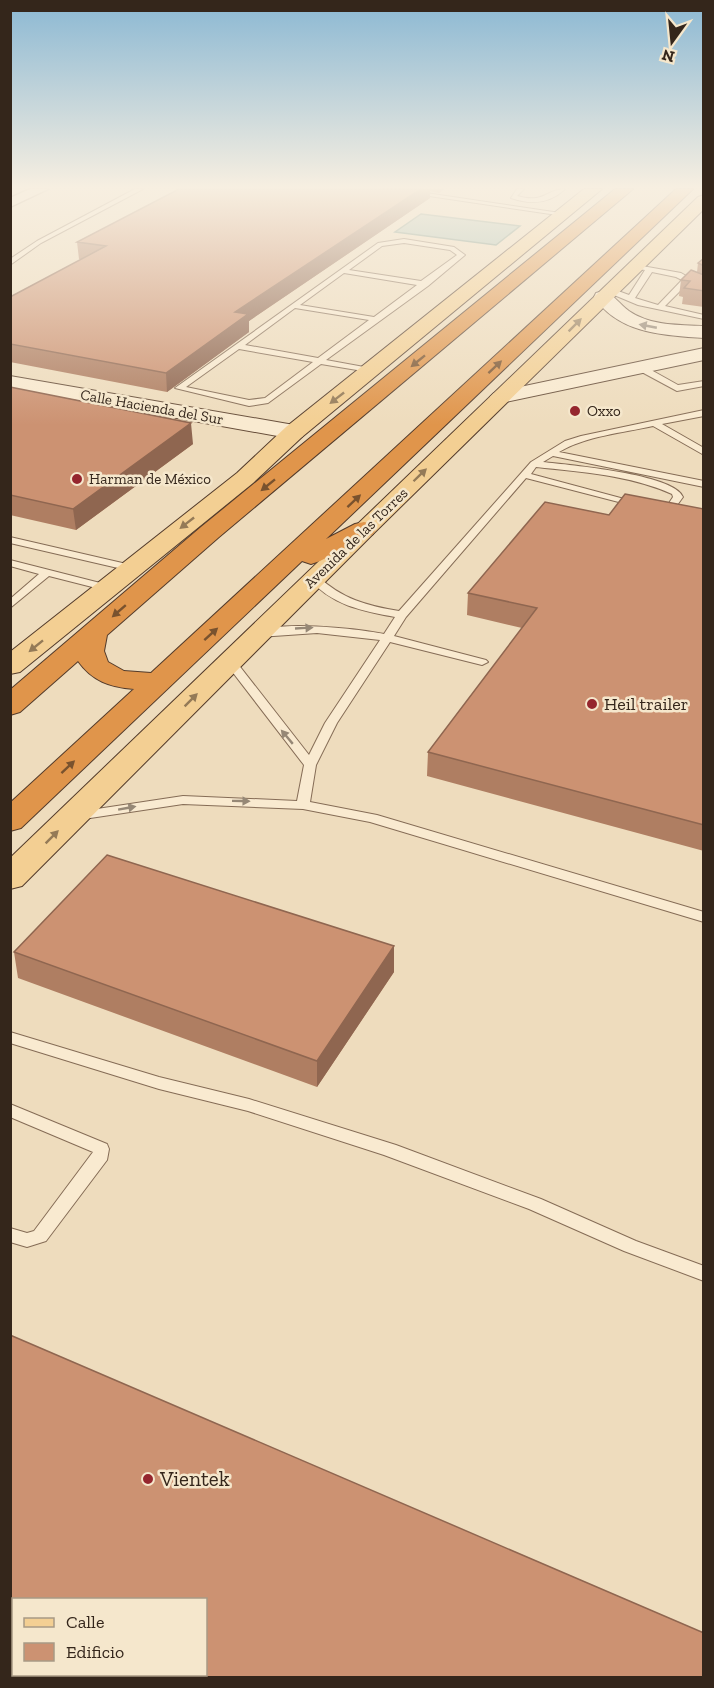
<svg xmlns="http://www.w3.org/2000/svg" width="714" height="1688" font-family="'Zilla Slab',serif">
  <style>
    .water { fill: #a1bfb4; stroke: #688c81; stroke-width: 1.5 }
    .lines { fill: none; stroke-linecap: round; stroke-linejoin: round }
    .lane-casing { stroke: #856c56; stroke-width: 2 }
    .street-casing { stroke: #856c56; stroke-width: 3 }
    .secondary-casing { stroke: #674e3a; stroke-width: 2 }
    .primary-casing { stroke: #533b2b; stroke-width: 2 }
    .highway-casing { stroke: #533b2b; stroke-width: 2 }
    .lane { fill: #f9ead0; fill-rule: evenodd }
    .street { fill: #f9ead0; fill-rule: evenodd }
    .secondary { fill: #f9ead0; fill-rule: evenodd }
    .primary { fill: #f3cf93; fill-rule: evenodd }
    .highway { fill: #e0954b; fill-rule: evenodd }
    .wall { fill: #af7e62 }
    .shaded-wall { fill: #8f6650 }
    .building { fill: #cc9272; stroke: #8f6650; stroke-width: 1.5; fill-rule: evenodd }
    .oneway { fill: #947a57 }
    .oneway2 { fill: #968876 }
    .oneway3 { fill: #79522e }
    .poi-dot { fill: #95262e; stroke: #f5e7cc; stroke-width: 2 }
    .labels { text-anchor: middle; stroke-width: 5; stroke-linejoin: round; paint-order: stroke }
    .far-street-label { font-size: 15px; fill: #34261b; stroke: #f5e7cc }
    .far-poi-label { font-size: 15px; fill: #34261b; stroke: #f5e7cc; text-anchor: start }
    .poi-label { font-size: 18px; fill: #34261b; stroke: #f5e7cc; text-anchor: start }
    .near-poi-label { font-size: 21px; fill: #34261b; stroke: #f5e7cc; text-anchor: start }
  </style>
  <rect width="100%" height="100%" fill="#eedcbd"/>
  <path class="water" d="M 421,214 L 520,226 L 496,245 L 395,232 Z"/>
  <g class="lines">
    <g class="lane-casing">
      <path id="lane" d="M 135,189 L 143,189 L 41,243 L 10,265 L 10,259 L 37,241 Z
        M 382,189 L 399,189 L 567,214 L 564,216 Z
        M 517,189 L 524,189 L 517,196 C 545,204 546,189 565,189 C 549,204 531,205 511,198 Z
        M 404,239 L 454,247 L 465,255 L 428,286 L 326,360 L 375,369 L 375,373 L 321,364 L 268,403 L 249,406 L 175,388 L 378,243 ZM 404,243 L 450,250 L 457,255 L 421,281 L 349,270 L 382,246 ZM 344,273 L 417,285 L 374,317 L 300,305 ZM 295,308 L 369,320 L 318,358 L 245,345 ZM 239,349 L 313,362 L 265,398 L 249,400 L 186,387 Z
        M 631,264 L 681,273 L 704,286 L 704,291 L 688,283 L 665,306 L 704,315 L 704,319 L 638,305 L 607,292 L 607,288 L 610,288 L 629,295 L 645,270 L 631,268 ZM 652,272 L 676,277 L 682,280 L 658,305 L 635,298 Z
        M 638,366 L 644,366 L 678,385 L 704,381 L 704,386 L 677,391 L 638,370 Z
        M 704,410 L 704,416 L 662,424 L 704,448 L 704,455 L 653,426 C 622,433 586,436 559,452 L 704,481 L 704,487 L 553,456 L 543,462 C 569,465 674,474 683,497 L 675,508 L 654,509 L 654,505 L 669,503 L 673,497 L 672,494 C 630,475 582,472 536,467 L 531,474 L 643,504 L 638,507 L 526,478 L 406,617 L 394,636 L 486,660 L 488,662 L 482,665 L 390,642 L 337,723 L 316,765 L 310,802 L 377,815 L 704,912 L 704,922 L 370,822 L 303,809 L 183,804 L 77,820 L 70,816 L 77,812 L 183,796 L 297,801 L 304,765 L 224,661 L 226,659 L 234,659 L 309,755 L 325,723 L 380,640 L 317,633 L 259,637 L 253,634 C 272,619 359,629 384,634 L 395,617 C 363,611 330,605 309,578 L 310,576 L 318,576 C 341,599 368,606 399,611 L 531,462 L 565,441 L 581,436 Z
        M 10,537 L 131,565 L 136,568 L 131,571 L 10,543 Z
        M 10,560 L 112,586 L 113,588 L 108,591 L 49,576 L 10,608 L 10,599 L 39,574 L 10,566 Z
        M 10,1032 L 159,1077 L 249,1099 L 396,1145 L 541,1199 L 636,1241 L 704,1266 L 704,1281 L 624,1251 L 529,1209 L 384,1155 L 248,1111 L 159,1089 L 10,1043 Z
        M 10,1104 L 107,1144 L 109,1149 L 107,1160 L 46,1241 L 27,1247 L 10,1242 L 10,1228 L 27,1233 L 34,1231 L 93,1152 L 10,1117 Z"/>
    </g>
    <g class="street-casing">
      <path id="street" d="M 30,189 L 48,189 L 10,207 L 10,198 Z"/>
    </g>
    <g class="secondary-casing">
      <path id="secondary" d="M 603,291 C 614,294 620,305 629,311 C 651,326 679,325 704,326 L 704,338 C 663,335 619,334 594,297 L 596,293 Z
        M 704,348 L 704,360 L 501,403 L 494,401 L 490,397 L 494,393 L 501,391 Z
        M 10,376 L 294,425 L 302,427 L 305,432 L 302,437 L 294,439 L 10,388 Z"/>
    </g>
    <g class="primary-casing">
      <path id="primary" d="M 584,189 L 602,189 L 302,437 L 253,483 L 20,672 L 10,674 L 10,652 L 237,473 L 286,427 Z
        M 704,195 L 704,209 L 373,534 L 22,886 L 10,889 L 10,858 L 698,197 Z"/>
    </g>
    <g class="highway-casing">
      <path id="highway" d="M 615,189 L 633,189 L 219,537 L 107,635 L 104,651 L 108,662 L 124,671 L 151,673 L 676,189 L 693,189 L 326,539 L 355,524 L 364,522 L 373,524 L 376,529 L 373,534 L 320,561 L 311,564 L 302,561 L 21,828 L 10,831 L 10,803 L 134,689 C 110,687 92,681 78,661 L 20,712 L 10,715 L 10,690 L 201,527 Z"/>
    </g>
    <use href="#lane" class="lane"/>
    <use href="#street" class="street"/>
    <use href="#secondary" class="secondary"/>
    <use href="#primary" class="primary"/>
    <use href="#highway" class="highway"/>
  </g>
  <path class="wall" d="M 179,189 L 444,189 L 439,193 L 430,191 L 430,198 L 249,321 L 249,332 L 167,392 L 10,362 L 10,297 L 82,259 L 79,259 L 77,242 Z
    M 704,258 L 704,307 L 682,304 L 683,297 L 679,296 L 681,280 L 697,272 L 698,263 Z
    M 10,387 L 193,444 L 76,530 L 10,515 Z
    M 704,509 L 704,851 L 427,776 L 428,752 L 522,628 L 467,615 L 468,593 L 609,515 Z
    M 394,946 L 394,972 L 317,1087 L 18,978 L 14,952 Z"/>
  <path class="shaded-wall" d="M 421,189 L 430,189 L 430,198 L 249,321 L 249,332 L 167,392 L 166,373 L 235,312 Z
    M 191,423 L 193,444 L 76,530 L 73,509 Z
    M 394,946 L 394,972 L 317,1087 L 317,1061 Z"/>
  <path class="building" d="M 179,189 L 421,189 L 235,312 L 248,314 L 166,373 L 10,344 L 10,297 L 106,246 L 77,242 Z
    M 704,258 L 704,266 L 698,263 Z
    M 691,270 L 704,275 L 704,291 L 684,288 L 690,281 L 681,280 Z
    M 10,387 L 191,423 L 73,509 L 10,495 Z
    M 625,494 L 704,509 L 704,825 L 428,752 L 537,608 L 468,593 L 545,502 L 609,515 Z
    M 107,855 L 394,946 L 317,1061 L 14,952 Z
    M 10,1335 L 704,1633 L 704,1677 L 10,1677 ZM 14,1599 L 206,1599 L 206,1674 L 14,1674 Z"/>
  <defs><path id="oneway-solid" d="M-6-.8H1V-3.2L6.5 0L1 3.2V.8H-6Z" transform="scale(1.5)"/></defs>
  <g class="oneway">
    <use href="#oneway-solid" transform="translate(575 325) rotate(-45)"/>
    <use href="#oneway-solid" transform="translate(337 398) rotate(142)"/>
    <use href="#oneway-solid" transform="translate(420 475) rotate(-44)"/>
    <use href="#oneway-solid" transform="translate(187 523) rotate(142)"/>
    <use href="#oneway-solid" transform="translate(36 646) rotate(141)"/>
    <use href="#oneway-solid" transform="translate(191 700) rotate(-45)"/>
    <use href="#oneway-solid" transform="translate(52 837) rotate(-45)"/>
  </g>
  <g class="oneway2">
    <use href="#oneway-solid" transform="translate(648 326) rotate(-169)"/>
    <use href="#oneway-solid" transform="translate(304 628) rotate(-3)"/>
    <use href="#oneway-solid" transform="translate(287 737) rotate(-130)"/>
    <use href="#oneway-solid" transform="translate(241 801) rotate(1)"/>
    <use href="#oneway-solid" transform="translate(127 808) rotate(-10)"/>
  </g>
  <g class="oneway3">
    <use href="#oneway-solid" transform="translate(418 361) rotate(141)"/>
    <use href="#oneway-solid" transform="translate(495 367) rotate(-43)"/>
    <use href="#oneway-solid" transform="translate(268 485) rotate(141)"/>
    <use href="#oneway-solid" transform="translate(354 501) rotate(-43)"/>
    <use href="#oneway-solid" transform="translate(119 611) rotate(139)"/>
    <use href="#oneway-solid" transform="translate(211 634) rotate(-42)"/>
    <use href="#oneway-solid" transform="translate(68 767) rotate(-43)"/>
  </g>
  <linearGradient id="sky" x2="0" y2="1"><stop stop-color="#8bb8d3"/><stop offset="0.44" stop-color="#f7efe1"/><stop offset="1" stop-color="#f7efe1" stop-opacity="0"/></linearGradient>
  <rect width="714" height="425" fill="url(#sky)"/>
  <g class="poi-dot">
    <circle cx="575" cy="411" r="6"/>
    <circle cx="77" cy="479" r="6"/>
    <circle cx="592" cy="704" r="6"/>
    <circle cx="148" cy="1479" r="6"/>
  </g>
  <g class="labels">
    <g class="far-street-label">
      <text transform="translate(152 407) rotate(10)" y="5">Calle Hacienda del Sur</text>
      <text transform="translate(356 538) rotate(-44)" y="5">Avenida de las Torres</text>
    </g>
    <g class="far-poi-label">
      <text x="587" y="416">Oxxo</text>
      <text x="89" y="484">Harman de México</text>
    </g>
    <g class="poi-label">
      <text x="604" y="710">Heil trailer</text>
    </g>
    <g class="near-poi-label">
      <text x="160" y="1486">Vientek</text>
    </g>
  </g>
  <rect width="714" height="1688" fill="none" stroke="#34261b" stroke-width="24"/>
  <rect x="12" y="1598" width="195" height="78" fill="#f5e7cc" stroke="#a89a85" stroke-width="1.5"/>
  <rect x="24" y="1618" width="30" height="9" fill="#f3cf93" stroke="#a89a85" stroke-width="1.5"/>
  <text x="66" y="1628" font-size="18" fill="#34261b">Calle</text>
  <rect x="24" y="1643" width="30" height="18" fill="#cc9272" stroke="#a89a85" stroke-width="1.5"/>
  <text x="66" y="1658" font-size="18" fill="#34261b">Edificio</text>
  <g transform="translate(672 42) rotate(195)" stroke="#f5e7cc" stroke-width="4.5" paint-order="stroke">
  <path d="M0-4.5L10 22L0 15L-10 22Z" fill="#34261b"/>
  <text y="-9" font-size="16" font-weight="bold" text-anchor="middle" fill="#34261b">N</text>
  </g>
</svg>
